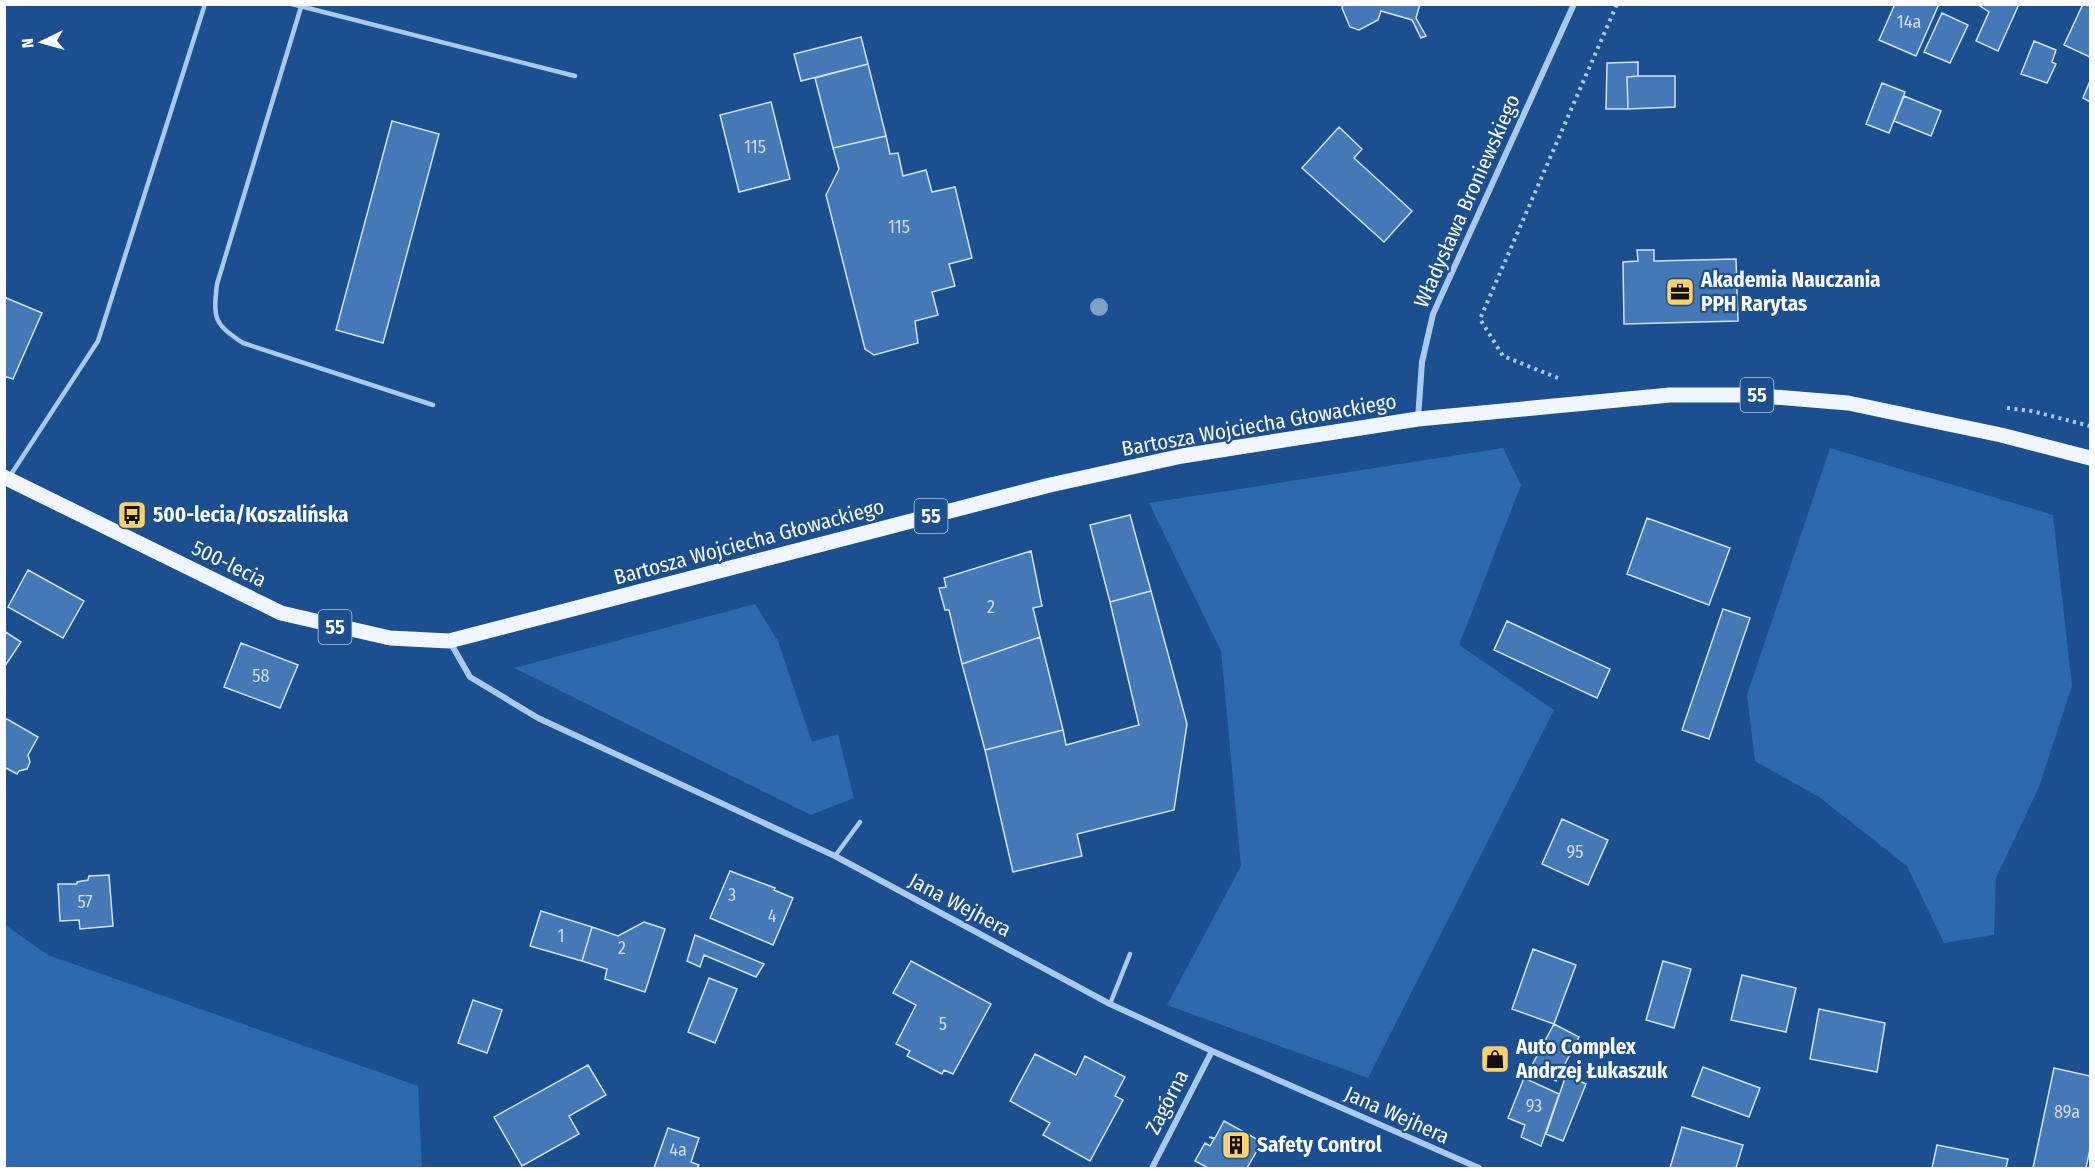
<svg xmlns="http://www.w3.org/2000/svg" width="2095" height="1173" font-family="'Fira Sans Condensed',sans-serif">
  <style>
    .green { fill: #2e69ad }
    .building { fill: #4478b7; stroke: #cfe3fa; stroke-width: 1.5 }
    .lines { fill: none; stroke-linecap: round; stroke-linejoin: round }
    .path { stroke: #a9c9ee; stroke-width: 4; stroke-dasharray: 3 4.5; stroke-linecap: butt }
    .service { stroke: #a9c9ee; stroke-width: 4.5 }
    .minor { stroke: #a9c9ee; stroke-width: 6 }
    .primary { stroke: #f0f6ff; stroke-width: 15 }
    .tree { fill: #7ea0ca }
    .labels { text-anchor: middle; stroke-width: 4.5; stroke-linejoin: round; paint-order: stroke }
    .number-label { font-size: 18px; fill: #d0dded }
    .shield { fill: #1b4f8f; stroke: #bbcadd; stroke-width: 1.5 }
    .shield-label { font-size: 20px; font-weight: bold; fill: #fff }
    .street-label { font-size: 21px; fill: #fff; stroke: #1b4f8f }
    .poi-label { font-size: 21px; font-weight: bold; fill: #fff; stroke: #1b4f8f; text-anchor: start }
  </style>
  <rect width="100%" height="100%" fill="#1b4f8f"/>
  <path class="green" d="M 1503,448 L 1521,485 L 1459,645 L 1554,710 L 1368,1078 L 1167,1005 L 1241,866 L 1221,651 L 1149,503 Z
    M 1830,448 L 2053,515 L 2072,686 L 2039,787 L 1996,878 L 1994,935 L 1944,943 L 1907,866 L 1819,797 L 1755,761 L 1747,695 Z
    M 755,604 L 778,641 L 812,742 L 838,734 L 854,798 L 811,815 L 514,668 Z
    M 4,924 L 48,955 L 418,1086 L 422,1168 L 5,1168 Z"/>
  <path class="building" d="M 1343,4 L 1420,4 L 1416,18 L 1426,36 L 1421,38 L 1412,20 L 1381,11 L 1378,20 L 1359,30 L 1350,27 L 1342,8 Z
    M 1895,4 L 1939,4 L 1916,56 L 1879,40 Z
    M 1977,4 L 2019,4 L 1998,51 L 1976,41 L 1989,12 Z
    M 2083,4 L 2090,4 L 2090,57 L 2064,45 Z
    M 1942,13 L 1968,25 L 1950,63 L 1924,52 Z
    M 861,37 L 868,64 L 801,81 L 794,54 Z
    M 2034,41 L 2056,50 L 2052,62 L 2056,64 L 2047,83 L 2021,74 Z
    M 1638,62 L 1638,76 L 1627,77 L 1628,109 L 1606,109 L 1607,63 Z
    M 868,64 L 886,136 L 833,148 L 815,78 Z
    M 1638,76 L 1675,76 L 1675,107 L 1628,109 L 1627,77 Z
    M 2090,81 L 2090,102 L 2083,98 Z
    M 1882,83 L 1905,92 L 1889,133 L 1866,124 Z
    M 1904,96 L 1941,111 L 1931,136 L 1894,121 Z
    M 771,102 L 790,179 L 739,192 L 720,115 Z
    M 392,121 L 439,134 L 383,343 L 336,330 Z
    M 1339,127 L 1362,149 L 1354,158 L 1412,211 L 1384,242 L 1302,168 Z
    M 886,136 L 890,154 L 898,153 L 903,176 L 926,170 L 932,192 L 955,187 L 972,258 L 949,264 L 955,286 L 932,292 L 938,315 L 915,321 L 918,343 L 874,355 L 865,349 L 826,195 L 839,169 L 833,148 Z
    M 1637,250 L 1654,250 L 1654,261 L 1736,259 L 1738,321 L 1624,324 L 1623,262 L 1638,261 Z
    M 4,297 L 42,313 L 13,379 L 4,376 Z
    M 1130,515 L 1151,591 L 1110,602 L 1090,525 Z
    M 1647,518 L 1730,548 L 1709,605 L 1627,574 Z
    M 1031,551 L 1042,606 L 1033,608 L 1040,637 L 962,664 L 949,610 L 945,610 L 939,588 L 946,587 L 944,578 Z
    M 28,570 L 84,601 L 63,638 L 8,607 Z
    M 1151,591 L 1187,724 L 1174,810 L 1077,834 L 1082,856 L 1013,872 L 985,750 L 1063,730 L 1066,745 L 1139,725 L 1110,602 Z
    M 1723,609 L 1750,618 L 1709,739 L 1682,730 Z
    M 1507,621 L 1610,669 L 1597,698 L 1494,650 Z
    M 4,631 L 21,642 L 5,666 L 4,666 Z
    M 1040,637 L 1063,730 L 985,750 L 962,664 Z
    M 241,643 L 298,665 L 280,708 L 224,687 Z
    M 7,719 L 38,737 L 28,755 L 30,762 L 27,769 L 19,771 L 17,774 L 4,767 L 4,720 Z
    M 1562,819 L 1608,840 L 1588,885 L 1542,864 Z
    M 730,871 L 775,888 L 774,890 L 793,898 L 773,945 L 710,918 Z
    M 109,875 L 113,926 L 80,929 L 79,920 L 60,921 L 58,884 L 77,884 L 77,882 L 88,880 L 89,876 Z
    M 541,911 L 592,927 L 582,961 L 530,946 Z
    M 644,922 L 665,929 L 645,992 L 605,979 L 607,969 L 582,961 L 592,927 L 618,936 Z
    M 695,935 L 764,964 L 756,977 L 704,955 L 700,967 L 687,961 Z
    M 1533,949 L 1576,965 L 1554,1024 L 1512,1009 Z
    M 911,961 L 991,1004 L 953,1074 L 944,1070 L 942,1074 L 907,1056 L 910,1051 L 896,1044 L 916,1005 L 893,993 Z
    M 1663,961 L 1691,969 L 1674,1028 L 1646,1020 Z
    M 1742,975 L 1796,988 L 1786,1032 L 1731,1020 Z
    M 709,978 L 737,989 L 715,1043 L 688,1032 Z
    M 473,1000 L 502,1010 L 487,1053 L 458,1043 Z
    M 1819,1009 L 1885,1023 L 1877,1072 L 1810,1059 Z
    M 1554,1024 L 1579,1037 L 1556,1081 L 1531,1067 Z
    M 1035,1054 L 1076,1075 L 1085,1056 L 1125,1077 L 1115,1096 L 1123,1100 L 1090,1161 L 1043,1135 L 1050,1123 L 1010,1101 Z
    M 588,1065 L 606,1095 L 569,1116 L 579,1134 L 522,1166 L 494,1117 Z
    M 1703,1067 L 1760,1088 L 1749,1117 L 1692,1096 Z
    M 2054,1068 L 2090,1076 L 2090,1149 L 2086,1168 L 2033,1168 Z
    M 1566,1075 L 1586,1084 L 1563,1141 L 1546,1134 Z
    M 1524,1078 L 1559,1094 L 1541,1146 L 1521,1137 L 1525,1125 L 1508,1118 Z
    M 1224,1121 L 1262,1142 L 1247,1168 L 1208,1168 L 1195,1161 L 1205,1143 L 1210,1146 L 1214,1139 L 1209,1137 L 1215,1138 Z
    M 1682,1127 L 1743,1145 L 1736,1168 L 1670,1168 Z
    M 668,1128 L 699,1138 L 691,1162 L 699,1165 L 697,1168 L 654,1168 Z
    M 1937,1145 L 2008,1159 L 2006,1168 L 1932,1168 Z"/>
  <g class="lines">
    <path class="path" d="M 1558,378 L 1503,356 L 1480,319 L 1617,4
      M 2007,408 L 2032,411 L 2090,426"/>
    <path class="service" d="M 292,4 L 575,76
      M 301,7 L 217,284 C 213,319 214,324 243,343 L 433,405
      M 10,476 L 98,341 L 205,4
      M 835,856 L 860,822
      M 1110,1004 L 1130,954"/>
    <path class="minor" d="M 1418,418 L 1422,362 L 1433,314 L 1574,4
      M 450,642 L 470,677 L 538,718 L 835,856 L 1110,1004 L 1212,1051 L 1479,1168
      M 1152,1168 L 1212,1051"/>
    <path class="primary" d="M 4,477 L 281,613 L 390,638 L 449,641 L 1050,485 L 1182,456 L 1418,419 L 1670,395 L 1749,395 L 1848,403 L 2001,435 L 2090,458"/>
  </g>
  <circle class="tree" cx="1099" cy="307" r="9"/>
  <defs>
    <g id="office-square" transform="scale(1.5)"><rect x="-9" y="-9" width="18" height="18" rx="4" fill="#ffd166" stroke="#1b4f8f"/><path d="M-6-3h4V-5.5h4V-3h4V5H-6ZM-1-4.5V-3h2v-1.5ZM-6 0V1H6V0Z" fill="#111"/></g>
    <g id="bus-square" transform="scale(1.5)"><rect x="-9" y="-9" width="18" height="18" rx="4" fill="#ffd166" stroke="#1b4f8f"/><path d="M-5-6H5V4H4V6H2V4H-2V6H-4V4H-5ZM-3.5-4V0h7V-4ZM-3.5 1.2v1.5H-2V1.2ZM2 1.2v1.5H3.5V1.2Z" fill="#111"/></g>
    <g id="shop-square" transform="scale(1.5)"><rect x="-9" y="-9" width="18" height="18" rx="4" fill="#ffd166" stroke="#1b4f8f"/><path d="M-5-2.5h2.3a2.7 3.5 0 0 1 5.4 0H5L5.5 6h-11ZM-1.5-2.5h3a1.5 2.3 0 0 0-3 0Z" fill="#111"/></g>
    <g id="building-square" transform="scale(1.5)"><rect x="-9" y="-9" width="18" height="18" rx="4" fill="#ffd166" stroke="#1b4f8f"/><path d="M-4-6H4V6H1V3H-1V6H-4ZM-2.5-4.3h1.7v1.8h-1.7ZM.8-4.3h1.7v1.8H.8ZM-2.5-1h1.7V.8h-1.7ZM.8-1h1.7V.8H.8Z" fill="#111"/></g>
  </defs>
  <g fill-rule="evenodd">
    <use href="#office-square" x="1680" y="292"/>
    <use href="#bus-square" x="132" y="515"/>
    <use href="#shop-square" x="1495" y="1059"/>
    <use href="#building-square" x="1236" y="1145"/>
  </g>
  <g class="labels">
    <g class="number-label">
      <text x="1909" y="28">14a</text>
      <text x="755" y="153">115</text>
      <text x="899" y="233">115</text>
      <text x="991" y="613">2</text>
      <text x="261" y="682">58</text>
      <text x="1575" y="858">95</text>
      <text x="732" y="901">3</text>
      <text x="85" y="908">57</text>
      <text x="772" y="922">4</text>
      <text x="561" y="942">1</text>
      <text x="622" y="954">2</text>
      <text x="943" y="1030">5</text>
      <text x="1534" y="1112">93</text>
      <text x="2067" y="1118">89a</text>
      <text x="678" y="1156">4a</text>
    </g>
    <g class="shield">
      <rect x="1740.5" y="378" width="33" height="34" rx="4.5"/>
      <rect x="914.5" y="499" width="33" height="34" rx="4.5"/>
      <rect x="318.5" y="610" width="33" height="34" rx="4.5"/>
    </g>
    <g class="shield-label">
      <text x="1757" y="402">55</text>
      <text x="931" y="523">55</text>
      <text x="335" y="634">55</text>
    </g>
    <g class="street-label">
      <text transform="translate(1467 201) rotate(-66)" y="7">Władysława Broniewskiego</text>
      <text transform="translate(1259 425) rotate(-10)" y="7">Bartosza Wojciecha Głowackiego</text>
      <text transform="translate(749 542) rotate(-15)" y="7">Bartosza Wojciecha Głowackiego</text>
      <text transform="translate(229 564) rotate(26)" y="7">500-lecia</text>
      <text transform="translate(960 905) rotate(28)" y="7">Jana Wejhera</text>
      <text transform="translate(1167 1102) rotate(-63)" y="7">Zagórna</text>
      <text transform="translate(1397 1115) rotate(24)" y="7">Jana Wejhera</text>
    </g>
    <g class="poi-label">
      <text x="1701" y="287">Akademia Nauczania<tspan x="1701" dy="24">PPH Rarytas</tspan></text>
      <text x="153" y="522">500-lecia/Koszalińska</text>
      <text x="1516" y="1054">Auto Complex<tspan x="1516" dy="24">Andrzej Łukaszuk</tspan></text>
      <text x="1257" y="1152">Safety Control</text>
    </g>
  </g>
  <rect width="2095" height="1173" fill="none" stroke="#ffffff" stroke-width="12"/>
  <g transform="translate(42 42) rotate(265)" stroke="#1b4f8f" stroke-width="4.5" paint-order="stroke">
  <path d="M0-4.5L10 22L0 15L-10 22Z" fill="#ffffff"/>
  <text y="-9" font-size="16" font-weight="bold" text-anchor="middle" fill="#ffffff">N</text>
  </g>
</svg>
